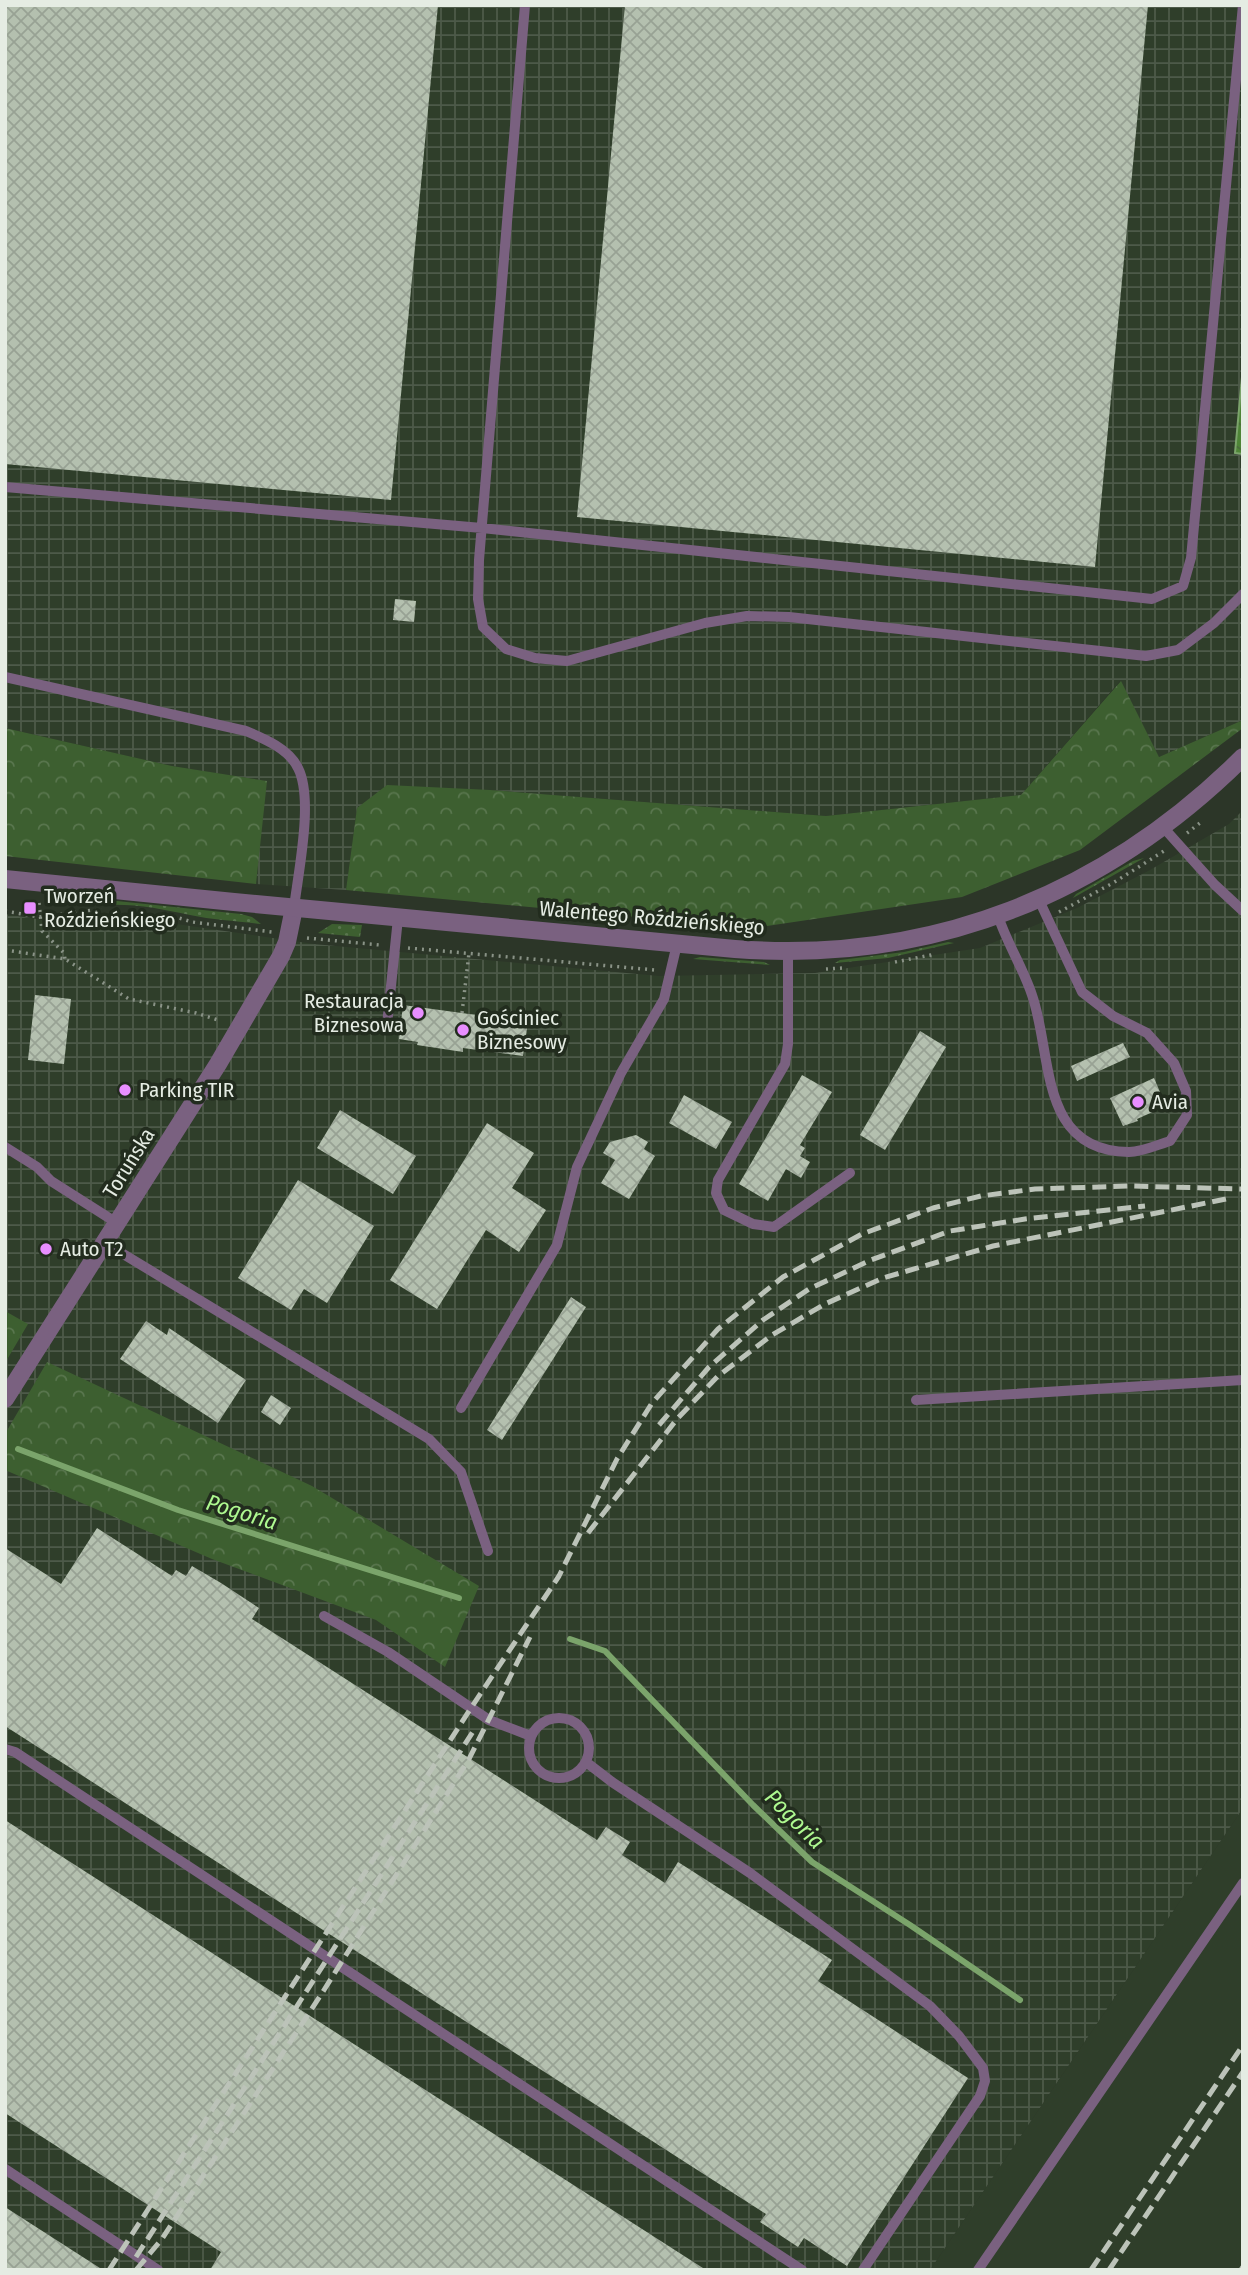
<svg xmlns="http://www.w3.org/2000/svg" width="1248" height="2275" font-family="'Fira Sans Condensed',sans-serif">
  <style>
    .built { fill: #2f3e2a }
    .industrial { fill: url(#industrial-grid) }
    .grass { fill: url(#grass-dots) }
    .forest { fill: url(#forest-crowns) }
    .water { fill: url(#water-ripples); stroke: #7ba46b; stroke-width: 2 }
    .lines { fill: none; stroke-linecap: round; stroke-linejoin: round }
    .stream { stroke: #7ba46b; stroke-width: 6 }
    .building { fill: url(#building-cross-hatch) }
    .path { stroke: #8a9387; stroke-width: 3.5; stroke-dasharray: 2 5; stroke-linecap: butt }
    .service { stroke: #7a6180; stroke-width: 10 }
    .minor { stroke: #7a6180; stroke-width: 18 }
    .tertiary { stroke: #7a6180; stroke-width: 18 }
    .rail { stroke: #bcc3b9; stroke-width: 5; stroke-dasharray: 14 7; stroke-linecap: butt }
    .poi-dot { fill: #e88eff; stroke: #222c1e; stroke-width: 2.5 }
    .labels { text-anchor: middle; stroke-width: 7; stroke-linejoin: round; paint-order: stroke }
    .poi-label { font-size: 21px; fill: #e5ece3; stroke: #222c1e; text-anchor: start }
    .street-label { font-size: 21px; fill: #e5ece3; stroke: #222c1e }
    .water-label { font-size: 23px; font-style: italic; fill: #aef990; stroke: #222c1e }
  </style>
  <defs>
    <pattern id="industrial-grid" width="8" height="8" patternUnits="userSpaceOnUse" patternTransform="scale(1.75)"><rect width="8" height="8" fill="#2f3e2a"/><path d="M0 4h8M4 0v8" fill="none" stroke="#4d5a49"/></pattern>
    <pattern id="grass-dots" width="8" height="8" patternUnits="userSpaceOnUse" patternTransform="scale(1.75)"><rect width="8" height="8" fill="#3d5f30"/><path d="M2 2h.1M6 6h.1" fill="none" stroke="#59764e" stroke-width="1.8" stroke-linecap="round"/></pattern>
    <pattern id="forest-crowns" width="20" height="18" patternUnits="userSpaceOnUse" patternTransform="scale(1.75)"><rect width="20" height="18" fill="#3d5f30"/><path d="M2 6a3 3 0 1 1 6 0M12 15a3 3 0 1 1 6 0" fill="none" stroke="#59764e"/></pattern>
    <pattern id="water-ripples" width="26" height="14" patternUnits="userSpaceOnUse" patternTransform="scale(1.75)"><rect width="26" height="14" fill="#4e8537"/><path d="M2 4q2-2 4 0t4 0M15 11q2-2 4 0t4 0" fill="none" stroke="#4a6c3c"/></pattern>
    <pattern id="building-cross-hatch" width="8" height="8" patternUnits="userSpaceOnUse" patternTransform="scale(1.75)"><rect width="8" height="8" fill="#b4c0af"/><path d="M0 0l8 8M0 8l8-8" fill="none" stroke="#98a294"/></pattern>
  </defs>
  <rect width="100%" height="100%" fill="#2c3628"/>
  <path class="built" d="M 1243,1808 L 1243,2270 L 930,2270 Z"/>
  <path class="industrial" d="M 5,5 L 1243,5 L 1243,720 L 1159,757 L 1120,681 L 1021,795 L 826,816 L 490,790 L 357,808 L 346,890 L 256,884 L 266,781 L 172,766 L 5,728 Z
    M 1243,810 L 1243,1808 L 930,2270 L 5,2270 L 5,914 L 43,920 L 82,913 L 84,917 L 107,914 L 314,944 L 659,976 L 815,973 L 980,948 L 1077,908 L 1150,870 L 1229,824 Z"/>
  <path class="grass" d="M 1144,858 L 1073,898 L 1076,894 L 1133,861 Z
    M 93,901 L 117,901 L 241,914 L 252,917 L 261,924 C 238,921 213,920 190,915 C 158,908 127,902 93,906 Z
    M 332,924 L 362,925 L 360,937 L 318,933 Z
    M 948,942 L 954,943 L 888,958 L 835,963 L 840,960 L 904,952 Z
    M 700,957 L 764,962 L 770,965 L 693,959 Z"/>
  <path class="forest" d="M 1121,681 L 1159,757 L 1243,720 L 1243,728 L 1080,850 L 962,897 L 754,928 L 346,890 L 357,808 L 387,785 L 490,790 L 826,816 L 1021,795 Z
    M 5,728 L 172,766 L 267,781 L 256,884 L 5,856 Z
    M 5,1311 L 28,1324 L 5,1363 Z
    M 47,1362 L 312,1486 L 479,1586 L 445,1667 L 376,1620 L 212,1559 L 5,1470 L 5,1434 Z"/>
  <path class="water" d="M 1243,366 L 1243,454 L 1235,453 Z"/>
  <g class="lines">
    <path class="stream" d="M 18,1449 L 178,1510 L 459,1598
      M 570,1639 L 605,1651 L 753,1805 L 812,1862 L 910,1925 L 1020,2000"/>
  </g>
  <path class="building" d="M 5,5 L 438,5 L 391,500 L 5,464 Z
    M 625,5 L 1148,5 L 1095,567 L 577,517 Z
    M 395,599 L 416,601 L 414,622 L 393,620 Z
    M 35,995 L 71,999 L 64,1064 L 28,1060 Z
    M 403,1005 L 528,1022 L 523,1056 L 463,1048 L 463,1052 L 417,1045 L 418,1042 L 399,1039 Z
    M 920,1031 L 946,1047 L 885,1150 L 860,1135 Z
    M 1123,1043 L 1130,1057 L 1077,1081 L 1071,1066 Z
    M 802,1075 L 832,1092 L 800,1145 L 805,1148 L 800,1156 L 810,1162 L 801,1178 L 786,1169 L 768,1201 L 739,1184 Z
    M 1154,1078 L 1166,1106 L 1137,1119 L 1138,1121 L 1123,1126 L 1110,1098 Z
    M 684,1095 L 732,1122 L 716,1149 L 669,1123 Z
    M 340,1110 L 416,1156 L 393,1194 L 317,1148 Z
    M 487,1123 L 534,1153 L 512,1188 L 546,1210 L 519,1252 L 486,1230 L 437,1309 L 390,1280 Z
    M 636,1135 L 648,1142 L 644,1149 L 655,1156 L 629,1199 L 601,1183 L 615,1160 L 603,1153 L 610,1142 Z
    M 298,1180 L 374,1226 L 327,1303 L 304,1289 L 291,1310 L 238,1278 Z
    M 571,1297 L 586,1307 L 502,1440 L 487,1430 Z
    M 146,1321 L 167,1335 L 169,1328 L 246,1380 L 218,1423 L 120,1359 Z
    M 271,1395 L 291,1408 L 280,1425 L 261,1412 Z
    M 97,1528 L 172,1576 L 176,1570 L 186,1576 L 192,1566 L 221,1583 L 259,1608 L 252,1619 L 597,1840 L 606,1827 L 630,1842 L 622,1855 L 665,1883 L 678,1862 L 832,1960 L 818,1981 L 968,2078 L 847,2266 L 804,2238 L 798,2247 L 760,2222 L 766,2214 L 5,1726 L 5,1548 L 61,1584 Z
    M 5,1820 L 279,1996 L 706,2270 L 210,2270 L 221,2252 L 5,2113 Z
    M 5,2207 L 103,2270 L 5,2270 Z"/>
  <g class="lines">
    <path class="path" d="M 1187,833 L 1200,823
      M 39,903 L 42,931 L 64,953 L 65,959
      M 5,911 L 39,917 L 102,909
      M 1059,912 L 1113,883 L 1164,851
      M 173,916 L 192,922 L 272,932
      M 307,938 L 380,945
      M 408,948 L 655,970
      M 5,950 L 65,959 L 129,999 L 196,1013 L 221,1021
      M 895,962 L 936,954
      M 826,969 L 843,968
      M 462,1013 L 469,953"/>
    <path class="service" d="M 525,5 L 479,560 L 478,599 L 483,627 L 506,649 L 535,658 L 567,661 L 705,623 L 747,616 L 789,617 L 1146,656 L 1178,650 L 1214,623 L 1243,594
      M 5,487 L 482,528 L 1152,599 L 1183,586 L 1191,558 L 1243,5
      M 5,677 L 246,731 C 265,739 289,749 298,768 C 314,799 298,873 294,908
      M 1163,827 L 1215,885 L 1243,911
      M 998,916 C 1007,943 1023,968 1032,995 C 1053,1055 1038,1151 1129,1152 C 1142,1152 1157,1145 1170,1141 L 1187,1115 L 1186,1091 L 1174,1063 L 1147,1033 L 1113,1016 L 1082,992 L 1039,900
      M 788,951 L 788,1044 L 785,1064 L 718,1180 L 716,1193 L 724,1210 L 753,1224 L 774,1227 L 850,1173
      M 387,1025 L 398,918
      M 5,1147 L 37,1167 L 51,1181 L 117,1223
      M 105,1243 L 429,1439 L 461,1472 L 488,1551
      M 916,1400 L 1243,1380
      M 461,1408 L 557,1245 L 577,1167 L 621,1073 L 664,999 L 677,944
      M 324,1616 L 388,1652 L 489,1720 L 531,1736
      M529 1748a30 30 0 1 1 60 0a30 30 0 1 1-60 0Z
      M 5,1749 L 15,1752 L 802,2270
      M 586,1762 L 612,1782 L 750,1873 L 930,2006 L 959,2036 L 983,2068 L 985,2081 L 980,2096 L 863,2270
      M 5,2169 L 158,2270
      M 978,2270 L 1243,1883"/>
    <path class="minor" d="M 5,1399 L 218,1064 L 281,956 L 287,942 L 294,908"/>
    <path class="tertiary" d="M 5,879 L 234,902 L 735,949 C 931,964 1104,895 1243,757"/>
    <path class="rail" d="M 659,1425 L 709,1367 L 763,1320 L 809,1289 L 871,1260 L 950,1231 L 1025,1219 L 1145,1206
      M 588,1533 L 677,1419 L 718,1376 L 772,1335 L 825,1304 L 883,1278 L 993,1246 L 1226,1199
      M 136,2257 L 474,1730
      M 109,2270 L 471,1708 L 559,1576 L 617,1459 L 652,1403 L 718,1329 L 783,1277 L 862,1234 L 933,1208 L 981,1196 L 1035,1189 L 1131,1186 L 1243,1189
      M 136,2270 L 162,2239 L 324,1990 L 469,1759 L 530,1637
      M 1091,2270 L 1243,2045
      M 1109,2270 L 1243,2072
      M 1241,2270 L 1243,2267"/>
  </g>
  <g class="poi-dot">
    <rect x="23" y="901" width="14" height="14" rx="3.5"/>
    <circle cx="418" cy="1013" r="7"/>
    <circle cx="463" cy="1030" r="7"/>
    <circle cx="125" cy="1090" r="7"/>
    <circle cx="1138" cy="1102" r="7"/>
    <circle cx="46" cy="1249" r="7"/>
  </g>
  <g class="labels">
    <g class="poi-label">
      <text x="44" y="903">Tworzeń<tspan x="44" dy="24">Roździeńskiego</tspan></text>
      <text x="404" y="1008" text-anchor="end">Restauracja<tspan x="404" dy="24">Biznesowa</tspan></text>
      <text x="477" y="1025">Gościniec<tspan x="477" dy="24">Biznesowy</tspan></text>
      <text x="139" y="1097">Parking TIR</text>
      <text x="1152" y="1109">Avia</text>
      <text x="60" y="1256">Auto T2</text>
    </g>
    <g class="street-label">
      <text transform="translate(652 918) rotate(5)" y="7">Walentego Roździeńskiego</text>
      <text transform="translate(129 1163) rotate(-58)" y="7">Toruńska</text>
    </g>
    <g class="water-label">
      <text transform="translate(242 1512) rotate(17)" y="8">Pogoria</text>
      <text transform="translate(795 1819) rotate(45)" y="8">Pogoria</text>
    </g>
  </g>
  <rect width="1248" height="2275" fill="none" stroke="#e5ece3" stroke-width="14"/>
</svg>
